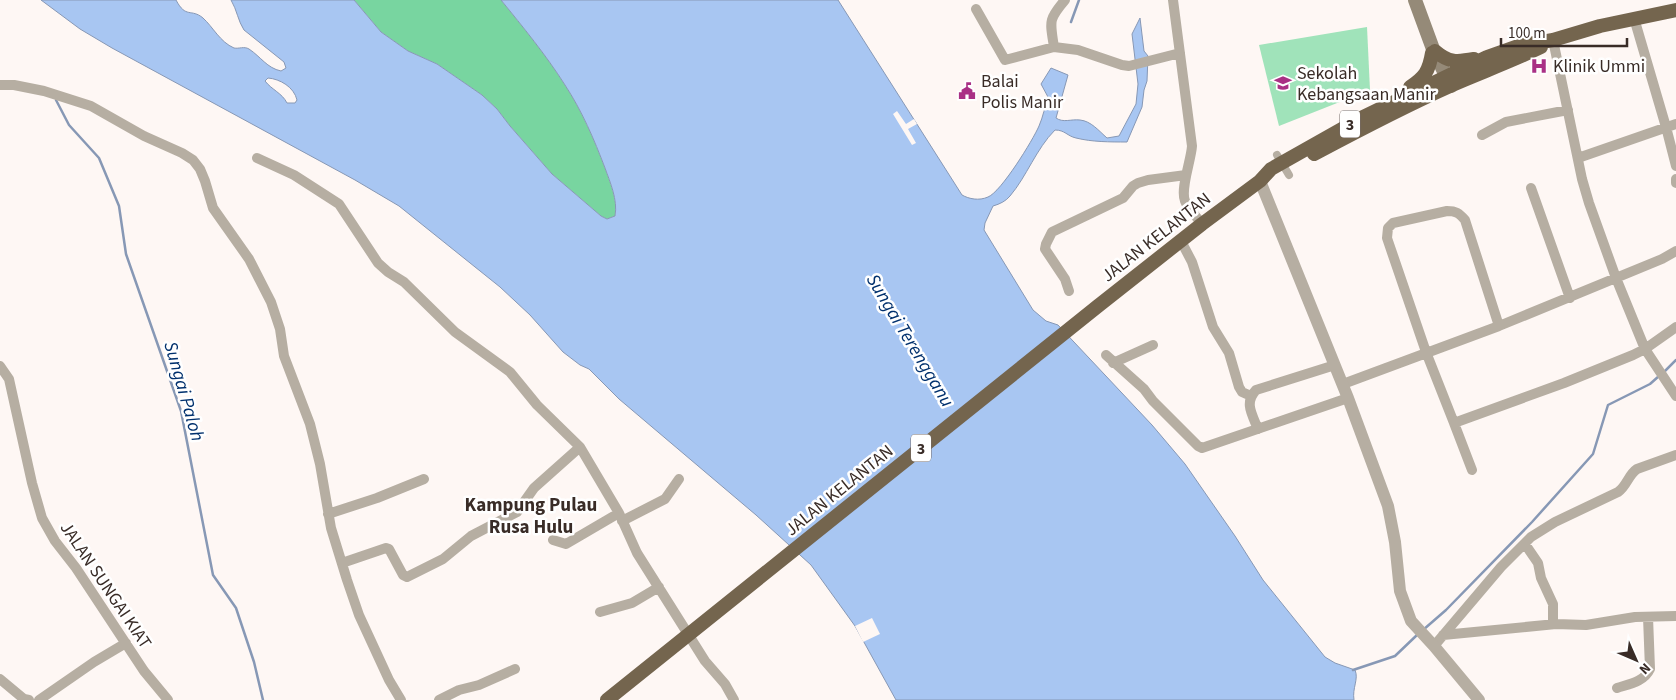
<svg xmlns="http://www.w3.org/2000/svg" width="1676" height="700" font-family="'Source Sans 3',sans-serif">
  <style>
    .green { fill: #a0e3ba }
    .forest { fill: #78d5a0 }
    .water { fill: #a8c6f2; stroke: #8798b5; fill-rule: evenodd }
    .pier { fill: #fef7f4 }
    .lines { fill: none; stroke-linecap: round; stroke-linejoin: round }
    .stream { stroke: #8798b5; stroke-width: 2.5 }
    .pedestrian { stroke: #b6aea2; stroke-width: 8 }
    .minor { stroke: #b6aea2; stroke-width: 10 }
    .tertiary { stroke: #b6aea2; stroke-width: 12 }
    .secondary { stroke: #958a78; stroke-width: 14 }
    .trunk { stroke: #74654e; stroke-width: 14 }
    .labels { text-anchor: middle; stroke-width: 5; stroke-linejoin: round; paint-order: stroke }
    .shield { fill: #fff; stroke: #746b68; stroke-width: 1 }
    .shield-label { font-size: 16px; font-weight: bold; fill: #392c27 }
    .poi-label { font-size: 18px; fill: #392c27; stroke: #fff; text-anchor: start }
    .street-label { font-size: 18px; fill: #392c27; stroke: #fff }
    .water-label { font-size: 19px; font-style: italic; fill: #00306d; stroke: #fff }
    .neighbourhood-label { font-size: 19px; font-weight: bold; fill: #392c27; stroke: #fff }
  </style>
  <rect width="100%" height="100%" fill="#fef7f4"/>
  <path class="green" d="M 1367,27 L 1370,90 L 1279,126 L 1259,45 Z"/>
  <path class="forest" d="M 354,0 L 501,0 C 523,27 546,55 565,85 C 582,111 594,139 605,168 C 610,183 618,200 615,216 L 607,219 L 601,216 L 552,174 L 510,126 L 497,109 L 482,95 L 437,64 L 408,51 L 381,32 Z"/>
  <path class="water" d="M 41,0 L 176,0 C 186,19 191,8 203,18 C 213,27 220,42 234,48 C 239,49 244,46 249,49 C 261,57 267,68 281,71 L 286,68 L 284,62 L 244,30 C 238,21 237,10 231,0 L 354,0 L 381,32 L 408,51 L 437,64 L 482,95 L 497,109 L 510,126 L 552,174 L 601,216 L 607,219 L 615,216 C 618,200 610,182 605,168 C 594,139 582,111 565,85 C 546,55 523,27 501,0 L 838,0 L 962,195 C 969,199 979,201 988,197 C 1001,192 1033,140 1039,126 C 1043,117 1045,106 1048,97 L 1041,84 L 1051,68 L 1068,75 L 1056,118 C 1063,123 1071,119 1080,120 C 1091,121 1099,131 1107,138 L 1119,136 L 1136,104 L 1138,84 L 1132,34 L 1140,18 L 1144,51 L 1148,56 L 1147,81 L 1144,90 L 1142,107 L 1127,142 C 1110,142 1092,142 1076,138 C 1067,136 1065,130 1055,130 C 1036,149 1027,176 1010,196 C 1006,201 1000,204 993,206 L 985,223 L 984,230 L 1033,310 L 1046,321 L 1058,325 L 1152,425 L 1185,464 L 1235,536 L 1263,580 L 1325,657 L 1335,663 L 1355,670 C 1359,679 1352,688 1354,700 L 896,700 L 855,626 L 811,565 L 756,515 L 619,399 L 589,369 L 580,365 L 563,352 L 530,315 L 500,287 L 399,206 L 355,180 L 112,48 L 80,29 ZM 268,78 C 280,79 294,87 297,100 L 295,103 L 287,103 C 282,93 272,90 265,81 Z"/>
  <path class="pier" d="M 897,111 L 906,124 L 914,119 L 917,124 L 908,129 L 916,143 L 912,145 L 893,114 Z
    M 872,618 L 880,634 L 863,642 L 855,626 Z"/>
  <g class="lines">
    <path class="stream" d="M 1071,22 L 1079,0
      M 56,100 L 69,125 L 99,158 L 119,206 L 126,254 L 181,411 L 213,575 L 236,608 L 254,662 L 263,700
      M 1663,373 L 1676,360
      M 1423,630 L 1446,610 L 1532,522 L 1593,454 L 1608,405 L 1650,384 L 1659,376
      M 1353,670 L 1395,656 L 1417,635"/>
    <path class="pedestrian" d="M 1277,155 L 1289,175"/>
    <path class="minor" d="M 1173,0 L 1192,146 C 1191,161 1180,189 1185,201 C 1188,209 1197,217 1202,224
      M 976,9 L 1005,60 L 1054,47 L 1078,50 L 1122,65 L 1129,66 L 1180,53
      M 1634,18 L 1666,127 L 1676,166
      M 1054,47 C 1050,21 1048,20 1065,0
      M 0,85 L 14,85 L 44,91 L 91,106 L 144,136 L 182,153 L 193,160 L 200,169 L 205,181 L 213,208 L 249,259 L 271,302 L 280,329 L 284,356 L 310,424 L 320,464 L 331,528 L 347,580 L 359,615 L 389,680 L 401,700
      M 1482,135 L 1506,122 L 1568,110
      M 257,158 L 294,175 L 339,204 L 378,263 L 388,272 L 404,282 L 455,332 L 510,372 L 537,405 L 580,447 L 619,513 L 637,553 L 705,661 L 725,684 L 734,700
      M 1578,158 L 1676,124
      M 1676,179 L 1676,183
      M 1531,188 L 1570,298
      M 1181,241 L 1192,262 L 1213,327 L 1229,353 L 1239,387 L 1242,392 L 1251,396
      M 1069,291 L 1065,279 L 1045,249 L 1046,244 L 1052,232 L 1123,198 L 1133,186 L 1138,183 L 1148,180 L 1186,175
      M 1499,326 L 1465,220 C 1459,213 1456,211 1447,211 L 1393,223 L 1388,228 L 1387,238 L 1426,352 L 1454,423 L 1564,383 L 1633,355 L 1645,349 L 1616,278 L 1589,203 L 1582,179 L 1553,40
      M 1676,327 L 1645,349 L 1676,396
      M 1106,355 L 1144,389 L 1153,401 L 1198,446 L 1202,448 L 1348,398
      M 1113,363 L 1153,345
      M 0,366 L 9,379 L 32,483 L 42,518 L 55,541 L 76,568 L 144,671 L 168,700
      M 1343,384 L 1499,326 L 1662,259 L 1676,251
      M 1454,423 L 1472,470
      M 1258,429 C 1252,414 1244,403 1256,390 L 1335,365
      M 328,514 L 377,498 L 424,479
      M 622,521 L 665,499 L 679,479
      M 553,540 L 566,544 L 619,513
      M 1525,544 L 1538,563 L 1541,578 L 1553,604 L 1553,624
      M 342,563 L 386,548 L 389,549 L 403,575 L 407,577 L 443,559 L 471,536 L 517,512 L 534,488 L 580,447
      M 600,612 L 632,603 L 659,587
      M 1443,635 L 1556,624 L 1586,625 L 1635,617 L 1676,616
      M 1434,646 L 1501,567 L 1531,537 L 1555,522 L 1618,492 C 1627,486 1628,475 1637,469 L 1676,455
      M 0,679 L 24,699 L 29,700
      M 1617,688 C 1629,684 1644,682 1650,669 L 1648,617
      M 39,700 L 94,662 L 126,643
      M 439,700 L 459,690 L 479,685 L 515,669"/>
    <path class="tertiary" d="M 1260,181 L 1348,398 L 1388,506 L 1395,542 L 1400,591 L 1411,621 L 1434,646 L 1479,700"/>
    <path class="secondary" d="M 1415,0 L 1433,49 L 1451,86"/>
    <path class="trunk" d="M 1435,51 C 1449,63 1457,62 1474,59
      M 1410,87 C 1425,77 1429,71 1432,53
      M 1314,154 C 1359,130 1405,106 1452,85 C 1482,72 1512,61 1541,47
      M 607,700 L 1098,306 L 1202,224 L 1260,181 L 1271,169 L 1363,117 L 1487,57 L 1518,46 L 1553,40 L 1600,26 L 1676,10"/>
  </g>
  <defs>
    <g id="hospital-bare" transform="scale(1.35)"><path d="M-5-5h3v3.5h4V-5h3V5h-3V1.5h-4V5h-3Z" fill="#a93085" stroke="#fff" stroke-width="2.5" paint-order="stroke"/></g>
    <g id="school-bare" transform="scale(1.35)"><path d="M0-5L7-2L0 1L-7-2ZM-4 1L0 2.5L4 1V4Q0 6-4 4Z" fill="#a93085" stroke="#fff" stroke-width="2.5" paint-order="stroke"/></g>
    <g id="civic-bare" transform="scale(1.35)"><path d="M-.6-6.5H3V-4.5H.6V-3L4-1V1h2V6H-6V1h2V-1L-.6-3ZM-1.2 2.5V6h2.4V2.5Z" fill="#a93085" stroke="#fff" stroke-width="2.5" paint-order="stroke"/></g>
  </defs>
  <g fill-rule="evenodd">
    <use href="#hospital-bare" x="1539" y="66"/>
    <use href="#school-bare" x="1283" y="83"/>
    <use href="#civic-bare" x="967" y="91"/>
  </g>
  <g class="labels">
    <g class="shield">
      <rect x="1340" y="110.5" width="20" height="27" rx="4"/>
      <rect x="911" y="434.5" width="20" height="27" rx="4"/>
    </g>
    <g class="shield-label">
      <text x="1350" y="130">3</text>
      <text x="921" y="454">3</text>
    </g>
    <g class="poi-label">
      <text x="1553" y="72">Klinik Ummi</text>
      <text x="1297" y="79">Sekolah<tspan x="1297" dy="21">Kebangsaan Manir</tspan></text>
      <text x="981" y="87">Balai<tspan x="981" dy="21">Polis Manir</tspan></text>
    </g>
    <g class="street-label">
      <text transform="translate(1156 237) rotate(-38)" y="6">JALAN KELANTAN</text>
      <text transform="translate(839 490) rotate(-39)" y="6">JALAN KELANTAN</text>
      <text transform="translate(106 585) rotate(56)" y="6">JALAN SUNGAI KIAT</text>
    </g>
    <g class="water-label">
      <text transform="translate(911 340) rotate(59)" y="7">Sungai Terengganu</text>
      <text transform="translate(185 391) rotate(74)" y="7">Sungai Paloh</text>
    </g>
    <g class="neighbourhood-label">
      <text x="531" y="511">Kampung Pulau<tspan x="531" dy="22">Rusa Hulu</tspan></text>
    </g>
  </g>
  <g transform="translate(1636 660) rotate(135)" stroke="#ffffff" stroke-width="4" paint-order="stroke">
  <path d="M0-4L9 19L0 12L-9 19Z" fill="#392c27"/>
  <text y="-8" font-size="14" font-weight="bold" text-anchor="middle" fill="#392c27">N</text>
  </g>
  <path d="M1501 38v8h126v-8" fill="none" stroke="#392c27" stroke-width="2.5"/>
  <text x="1508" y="38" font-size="15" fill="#392c27" stroke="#ffffff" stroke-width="4" paint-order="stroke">100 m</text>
</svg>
